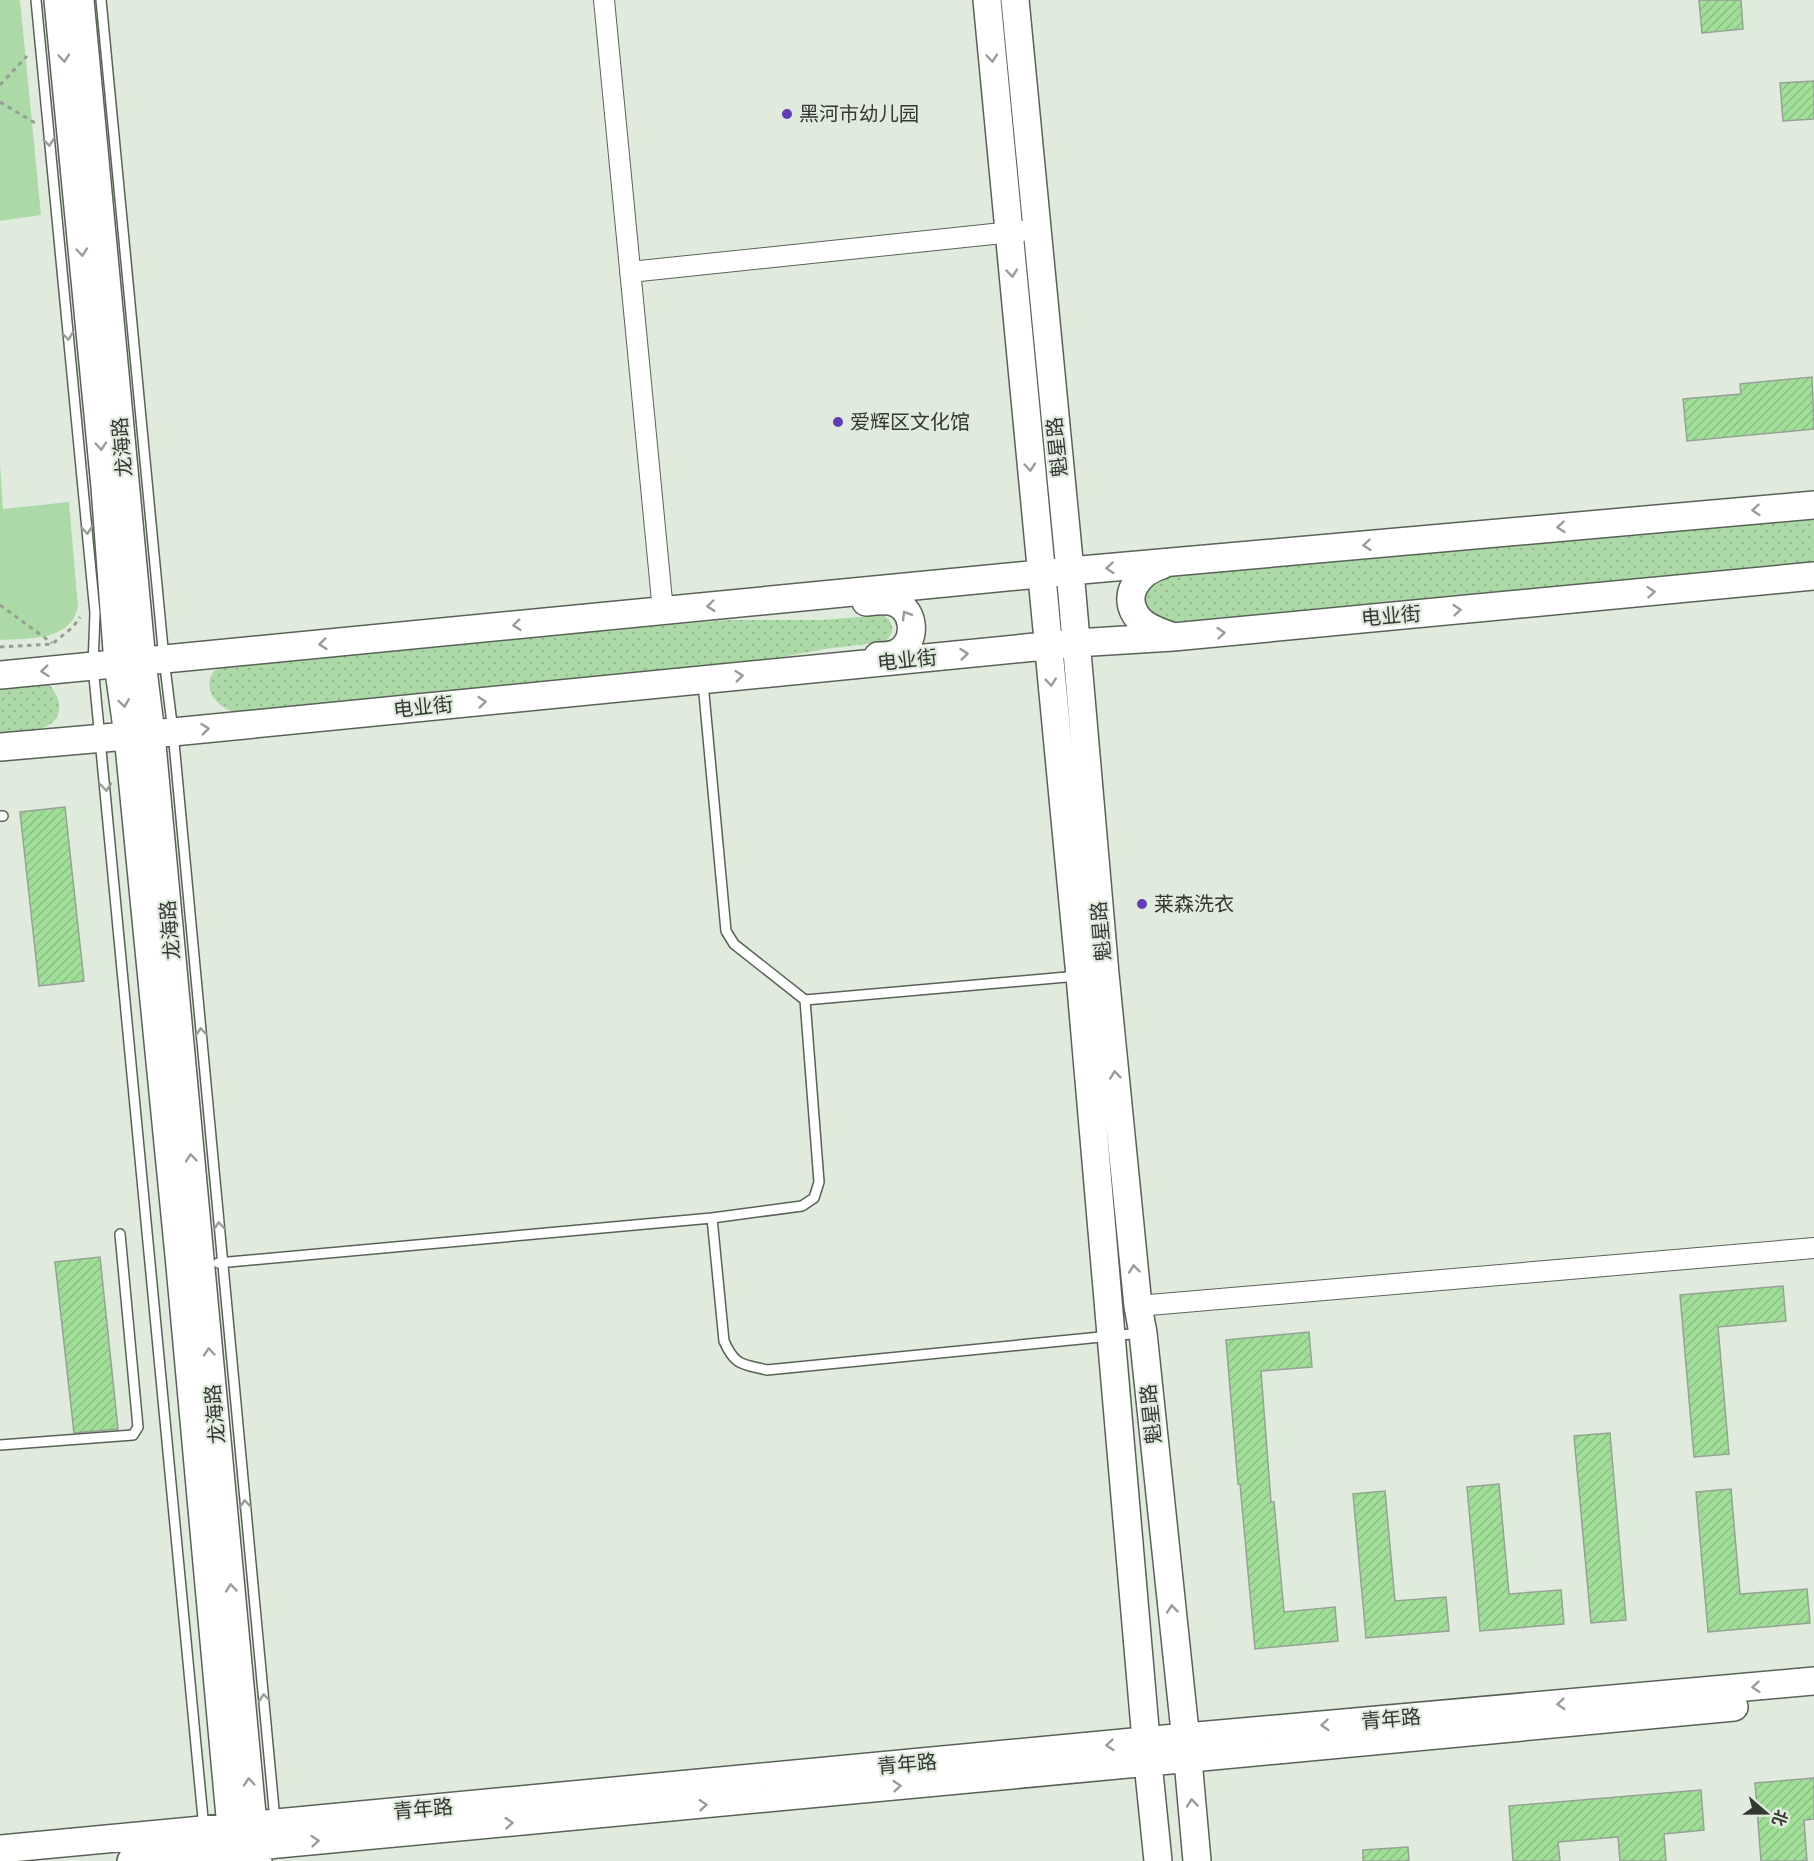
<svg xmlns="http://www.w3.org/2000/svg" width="1814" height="1861" font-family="'Public Sans','Noto Sans SC',sans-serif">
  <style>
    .grass { fill: url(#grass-dots) }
    .green { fill: #acd9a7 }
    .building { fill: url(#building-hatch); stroke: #97a296; stroke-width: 1.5 }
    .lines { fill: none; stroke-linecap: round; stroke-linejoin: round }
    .lane-casing { stroke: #596257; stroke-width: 12 }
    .street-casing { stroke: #596257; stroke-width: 22 }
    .secondary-casing { stroke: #596257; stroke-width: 30 }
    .path { stroke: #979f95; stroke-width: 3; stroke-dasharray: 4.5 4.5; stroke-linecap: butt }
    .lane { stroke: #fff; stroke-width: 9 }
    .street { stroke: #fff; stroke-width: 20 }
    .secondary { stroke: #fff; stroke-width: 27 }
    .oneway { stroke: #999c99 }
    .poi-dot { fill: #613cb5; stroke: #e0ebde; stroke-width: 2 }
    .labels { text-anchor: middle; stroke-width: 4.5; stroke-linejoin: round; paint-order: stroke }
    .poi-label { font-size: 20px; fill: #333833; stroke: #e0ebde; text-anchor: start }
    .street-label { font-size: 20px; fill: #333833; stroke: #e0ebde }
  </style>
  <defs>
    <pattern id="grass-dots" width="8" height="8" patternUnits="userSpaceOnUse" patternTransform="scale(1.5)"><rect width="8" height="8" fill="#acd9a7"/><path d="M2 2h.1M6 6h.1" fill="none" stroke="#94bb90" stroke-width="1.8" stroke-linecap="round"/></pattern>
    <pattern id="building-hatch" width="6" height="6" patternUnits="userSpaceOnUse" patternTransform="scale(1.5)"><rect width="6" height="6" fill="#a1df99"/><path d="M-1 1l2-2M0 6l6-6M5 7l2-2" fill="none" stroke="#8bc084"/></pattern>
  </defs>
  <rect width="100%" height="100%" fill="#e0ebde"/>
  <path class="grass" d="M 1814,517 L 1814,562 L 1164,623 L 1150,619 L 1140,593 L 1155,576 Z
    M 883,615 C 895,622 896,635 883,642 L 825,649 L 729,667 L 238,712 C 215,710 197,682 220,666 C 224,664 230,662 234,660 L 728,620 L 821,620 Z
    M 0,684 C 10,684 40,681 47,684 C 52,686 56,694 58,699 C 67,734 21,732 0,734 Z"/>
  <path class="green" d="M 0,0 L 20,0 L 41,215 L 0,221 Z
    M 0,464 L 3,509 L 69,502 L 78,607 C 70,642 28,638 0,640 Z"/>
  <path class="building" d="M 1699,0 L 1741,0 L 1743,29 L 1702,33 Z
    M 1814,81 L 1814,119 L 1783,121 L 1780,83 Z
    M 1812,377 L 1814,429 L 1687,441 L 1683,399 L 1741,394 L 1740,384 Z
    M 65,807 L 84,981 L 39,986 L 20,812 Z
    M 100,1257 L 118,1429 L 74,1433 L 55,1262 Z
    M 1783,1286 L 1786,1321 L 1718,1327 L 1729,1454 L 1694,1457 L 1680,1295 Z
    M 1309,1332 L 1312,1367 L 1261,1371 L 1271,1502 L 1274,1502 L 1284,1612 L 1335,1607 L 1338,1641 L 1255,1649 L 1240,1484 L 1238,1484 L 1226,1340 Z
    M 1610,1433 L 1626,1620 L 1591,1623 L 1574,1436 Z
    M 1499,1484 L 1509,1594 L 1561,1590 L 1564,1624 L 1480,1631 L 1467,1487 Z
    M 1731,1489 L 1740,1594 L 1807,1589 L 1810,1623 L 1708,1632 L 1696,1492 Z
    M 1385,1491 L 1395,1601 L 1446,1597 L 1449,1631 L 1366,1638 L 1353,1494 Z
    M 1814,1778 L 1814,1819 L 1804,1820 L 1807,1861 L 1761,1861 L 1755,1783 Z
    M 1701,1790 L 1704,1830 L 1664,1834 L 1666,1861 L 1620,1861 L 1618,1837 L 1558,1842 L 1560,1861 L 1513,1861 L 1509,1806 Z
    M 1408,1847 L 1409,1861 L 1363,1861 L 1363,1850 Z"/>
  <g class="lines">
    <g class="lane-casing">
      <path id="lane" d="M 36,0 L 95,613 L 93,666 L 204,1829
        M 101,0 L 164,659 L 173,732 L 275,1820
        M 703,683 L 726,931 L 734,944 L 805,1000
        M 0,816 L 3,816
        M 712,1218 L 724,1341 C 735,1366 742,1364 767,1370 L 1141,1333
        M 218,1263 L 712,1218 L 802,1206 L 814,1198 L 819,1182 L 805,1000 L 1078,976
        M 0,1445 L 133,1435 L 138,1427 L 120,1234"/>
    </g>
    <g class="street-casing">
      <path id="street" d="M 604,0 L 663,611
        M 630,272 L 1022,231
        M 1138,1306 L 1814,1248"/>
    </g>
    <g class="secondary-casing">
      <path id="secondary" d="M 58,0 L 105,487 L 118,664 L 128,735 L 180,1266 L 234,1861
        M 80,0 L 142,662 L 151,734 L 253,1825 L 258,1861
        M 987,0 L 1080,976 L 1148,1763 L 1158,1861
        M 1015,0 L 1070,571 L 1105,974 L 1138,1306 L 1143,1333 L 1188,1760 L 1197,1861
        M 1162,565 C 1139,572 1120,595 1138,618 C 1146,628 1160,632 1171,636
        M 866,602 C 874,601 882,600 890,601 C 915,606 919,641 897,653 C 891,656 884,656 878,656
        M 0,675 L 1070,571 L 1814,505
        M 0,747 L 173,732 L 1076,643 L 1173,637 L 1814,576
        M 0,1849 L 1186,1737 L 1814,1681
        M 131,1861 L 206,1854 L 278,1844 L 1734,1707"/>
    </g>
    <path class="path" d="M 0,85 L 27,56
      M 0,102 L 35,123
      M 0,605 L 52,643
      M 0,647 L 52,644 L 73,627 L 80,617"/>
    <use href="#lane" class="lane"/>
    <use href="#street" class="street"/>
    <use href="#secondary" class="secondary"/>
  </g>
  <defs><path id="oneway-chevron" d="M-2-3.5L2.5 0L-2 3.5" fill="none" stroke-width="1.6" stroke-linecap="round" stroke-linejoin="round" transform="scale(1.5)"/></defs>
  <g class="oneway">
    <use href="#oneway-chevron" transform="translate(64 58) rotate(85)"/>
    <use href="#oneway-chevron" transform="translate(992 58) rotate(85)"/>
    <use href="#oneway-chevron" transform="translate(49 142) rotate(85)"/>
    <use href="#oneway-chevron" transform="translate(82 252) rotate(85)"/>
    <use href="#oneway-chevron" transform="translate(1012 273) rotate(85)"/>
    <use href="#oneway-chevron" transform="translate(68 336) rotate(84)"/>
    <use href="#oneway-chevron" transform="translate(101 446) rotate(85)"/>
    <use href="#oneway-chevron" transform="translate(1030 467) rotate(85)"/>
    <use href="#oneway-chevron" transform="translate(1756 510) rotate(175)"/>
    <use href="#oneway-chevron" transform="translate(1561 527) rotate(175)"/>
    <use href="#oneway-chevron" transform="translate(87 530) rotate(85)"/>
    <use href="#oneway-chevron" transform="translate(1367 545) rotate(175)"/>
    <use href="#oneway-chevron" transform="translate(1110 568) rotate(175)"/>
    <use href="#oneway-chevron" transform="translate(1651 592) rotate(-5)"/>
    <use href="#oneway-chevron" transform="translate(711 606) rotate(174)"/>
    <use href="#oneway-chevron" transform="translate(1457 610) rotate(-5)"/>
    <use href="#oneway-chevron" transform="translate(906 615) rotate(-121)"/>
    <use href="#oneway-chevron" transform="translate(517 625) rotate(174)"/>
    <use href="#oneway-chevron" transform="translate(1221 633) rotate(-5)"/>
    <use href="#oneway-chevron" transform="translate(323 644) rotate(174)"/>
    <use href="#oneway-chevron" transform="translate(964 654) rotate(-6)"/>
    <use href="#oneway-chevron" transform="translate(45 671) rotate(174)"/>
    <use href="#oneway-chevron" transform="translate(739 676) rotate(-6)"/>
    <use href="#oneway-chevron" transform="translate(1051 682) rotate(84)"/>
    <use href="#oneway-chevron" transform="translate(482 702) rotate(-6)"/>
    <use href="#oneway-chevron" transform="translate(124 703) rotate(82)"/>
    <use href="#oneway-chevron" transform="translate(205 729) rotate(-6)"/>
    <use href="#oneway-chevron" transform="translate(106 787) rotate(85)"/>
    <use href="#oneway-chevron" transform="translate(201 1032) rotate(-95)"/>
    <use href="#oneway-chevron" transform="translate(1115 1075) rotate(-96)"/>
    <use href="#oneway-chevron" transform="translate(191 1158) rotate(-95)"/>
    <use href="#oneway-chevron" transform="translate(219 1226) rotate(-95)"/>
    <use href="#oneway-chevron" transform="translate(1134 1269) rotate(-96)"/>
    <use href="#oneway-chevron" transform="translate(209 1352) rotate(-95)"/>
    <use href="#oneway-chevron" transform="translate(245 1504) rotate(-95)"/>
    <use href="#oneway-chevron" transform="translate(231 1588) rotate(-95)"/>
    <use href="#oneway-chevron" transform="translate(1172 1609) rotate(-96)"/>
    <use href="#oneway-chevron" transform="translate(1756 1687) rotate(175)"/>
    <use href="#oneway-chevron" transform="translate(264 1698) rotate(-95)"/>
    <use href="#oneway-chevron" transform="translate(1561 1704) rotate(175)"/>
    <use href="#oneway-chevron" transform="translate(1325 1725) rotate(175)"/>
    <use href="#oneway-chevron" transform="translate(1110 1745) rotate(175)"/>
    <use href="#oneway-chevron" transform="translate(249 1782) rotate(-95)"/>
    <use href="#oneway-chevron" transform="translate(897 1786) rotate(-5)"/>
    <use href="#oneway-chevron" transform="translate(1192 1803) rotate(-95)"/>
    <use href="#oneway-chevron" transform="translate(703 1805) rotate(-5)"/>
    <use href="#oneway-chevron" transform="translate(509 1823) rotate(-5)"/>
    <use href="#oneway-chevron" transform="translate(315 1841) rotate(-5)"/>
  </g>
  <g class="poi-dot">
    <circle cx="787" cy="114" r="6"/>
    <circle cx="838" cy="422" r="6"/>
    <circle cx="1142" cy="904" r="6"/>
  </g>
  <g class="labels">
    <g class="poi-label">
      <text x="799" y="121">黑河市幼儿园</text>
      <text x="850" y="429">爱辉区文化馆</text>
      <text x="1154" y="911">莱森洗衣</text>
    </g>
    <g class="street-label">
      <text transform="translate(122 447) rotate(-95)" y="7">龙海路</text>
      <text transform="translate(1057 447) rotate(-96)" y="7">魁星路</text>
      <text transform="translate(1391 616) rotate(-5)" y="7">电业街</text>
      <text transform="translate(907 660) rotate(-6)" y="7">电业街</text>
      <text transform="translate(423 707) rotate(-6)" y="7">电业街</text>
      <text transform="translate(170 930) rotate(-95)" y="7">龙海路</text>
      <text transform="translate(1101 931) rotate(-95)" y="7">魁星路</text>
      <text transform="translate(215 1414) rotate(-95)" y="7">龙海路</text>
      <text transform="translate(1151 1414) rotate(-96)" y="7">魁星路</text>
      <text transform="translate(1391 1719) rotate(-5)" y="7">青年路</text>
      <text transform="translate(907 1764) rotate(-5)" y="7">青年路</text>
      <text transform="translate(423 1809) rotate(-5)" y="7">青年路</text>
    </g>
  </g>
  <g transform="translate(1766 1813) rotate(110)" stroke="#e0ebde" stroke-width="4.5" paint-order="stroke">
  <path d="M0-4.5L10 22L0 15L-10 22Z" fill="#333833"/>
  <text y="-9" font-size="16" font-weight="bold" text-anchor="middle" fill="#333833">北</text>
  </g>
</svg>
